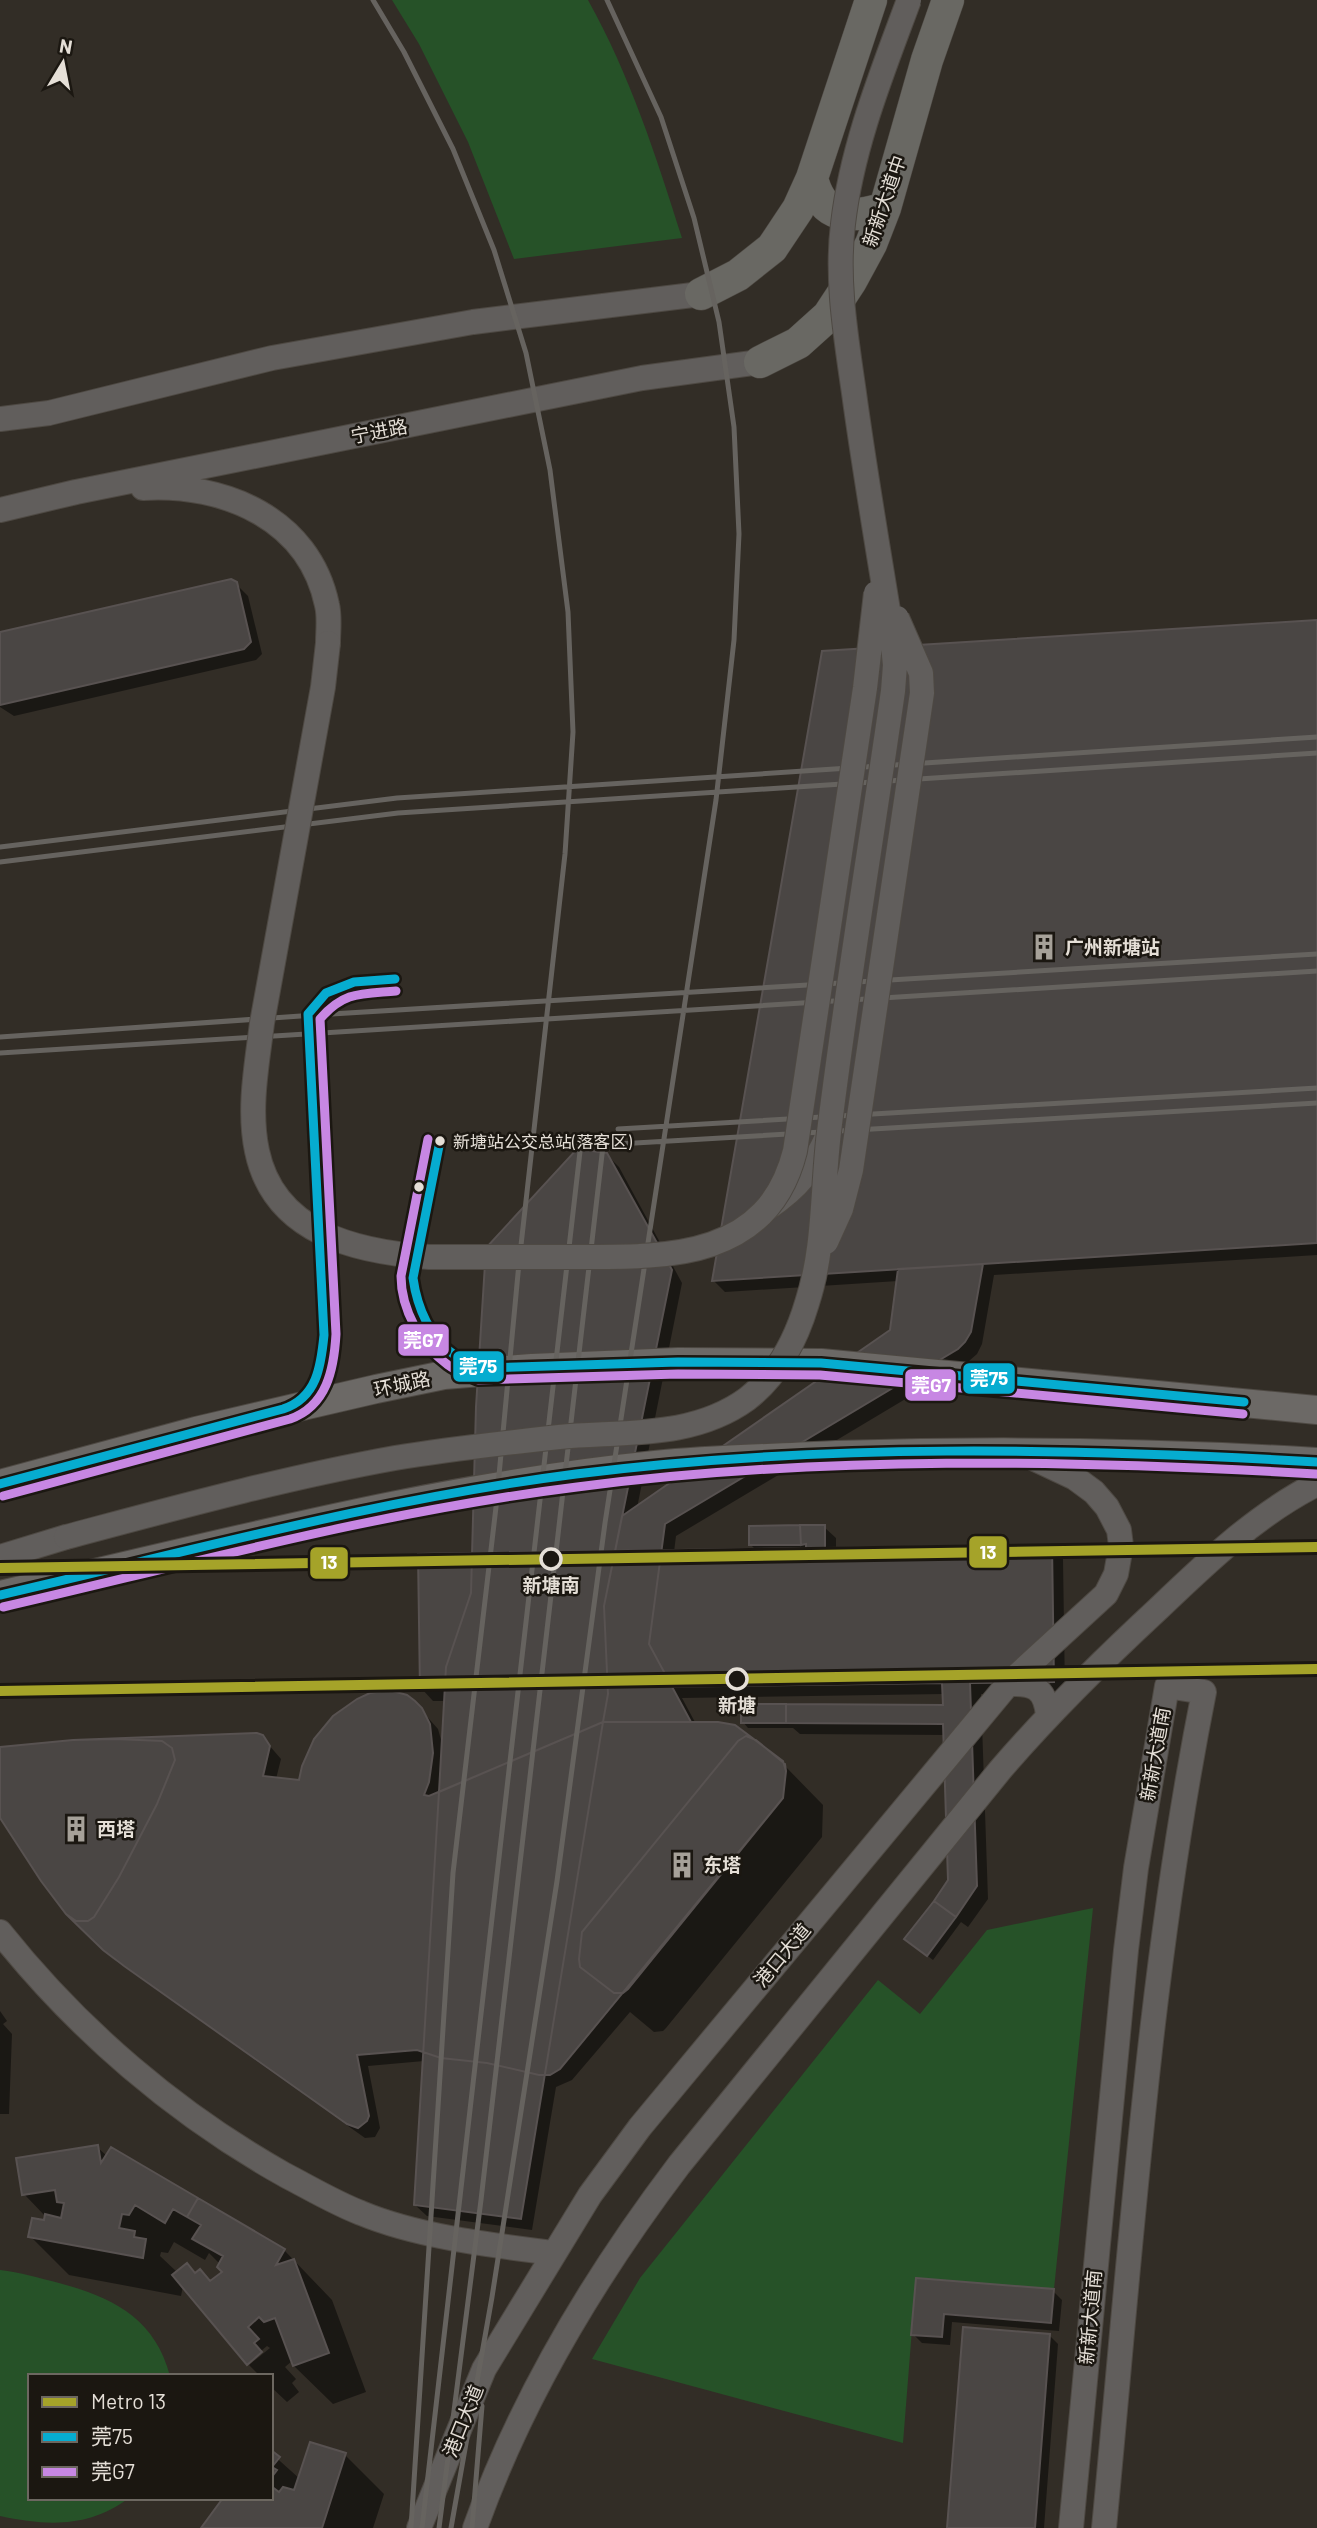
<svg xmlns="http://www.w3.org/2000/svg" width="1317" height="2528" font-family="Barlow,'Noto Sans SC',sans-serif">
  <style>
    .green { fill: #265228 }
    .shadow { fill: #0007; fill-rule: evenodd }
    .building { fill: #4a4644; stroke: #585251; stroke-width: 2 }
    .lines { fill: none; stroke-linecap: round; stroke-linejoin: round }
    .tertiary-casing { stroke: #4e4943; stroke-width: 26 }
    .secondary-casing { stroke: #4e4943; stroke-width: 30 }
    .primary-casing { stroke: #4e4943; stroke-width: 33 }
    .tertiary { stroke: #615e5c; stroke-width: 24 }
    .secondary { stroke: #6c6966; stroke-width: 28 }
    .primary { stroke: #696863; stroke-width: 32 }
    .rail { stroke: #66635f; stroke-width: 5 }
    .tertiary-bridge-casing { stroke: #4e4943; stroke-width: 26; stroke-linecap: butt }
    .tertiary-bridge { stroke: #615e5c; stroke-width: 24 }
    .bus-1-casing { stroke: #1b1711; stroke-width: 14 }
    .bus-2-casing { stroke: #1b1711; stroke-width: 14 }
    .bus-1 { stroke: #06acd0; stroke-width: 9 }
    .bus-2 { stroke: #c787e3; stroke-width: 9 }
    .metro-1-casing { stroke: #1b1711; stroke-width: 16 }
    .metro-1 { stroke: #a5a329; stroke-width: 10 }
    .bus-dot { fill: #e5dfd7; stroke: #1b1711; stroke-width: 2.5 }
    .stop-dot { fill: #1b1711; stroke: #e5dfd7; stroke-width: 3.5 }
    .labels { text-anchor: middle; stroke-width: 5; stroke-linejoin: round; paint-order: stroke }
    .bus-label { font-size: 17px; fill: #e5dfd7; stroke: #1b1711; text-anchor: start }
    .street-label { font-size: 19px; fill: #e5dfd7; stroke: #1b1711 }
    .poi-label { font-size: 19px; font-weight: bold; fill: #e5dfd7; stroke: #1b1711; text-anchor: start }
    .stop-label { font-size: 19px; font-weight: bold; fill: #e5dfd7; stroke: #1b1711 }
    .line-badge { stroke: #1b1711; stroke-width: 2.5 }
    .badge-label { font-size: 19px; text-anchor: middle; font-weight: bold; fill: #fff }
  </style>
  <rect width="100%" height="100%" fill="#322d26"/>
  <path class="green" d="M 392,0 L 588,0 C 630,75 656,156 682,238 L 514,259 L 468,142 L 419,44 Z
    M 1093,1908 L 1054,2289 L 916,2279 L 903,2443 L 592,2359 L 640,2278 L 878,1980 L 920,2014 L 987,1930 Z
    M 0,2270 C 20,2272 39,2278 59,2283 C 112,2297 155,2318 170,2376 L 30,2376 L 30,2498 L 129,2498 C 89,2528 47,2526 0,2516 Z"/>
  <path class="shadow" d="M 236,584 L 248,596 L 262,654 L 256,660 L 14,716 L 0,707 L 0,634 Z
    M 1317,622 L 1317,1255 L 994,1275 L 982,1344 L 977,1354 L 969,1361 L 676,1536 L 674,1552 L 757,1551 L 751,1545 L 824,1527 L 836,1538 L 836,1550 L 1051,1547 L 1063,1559 L 1065,1693 L 981,1694 L 988,1899 L 968,1927 L 961,1922 L 933,1960 L 912,1944 L 950,1881 L 945,1735 L 800,1734 L 793,1728 L 748,1728 L 743,1722 L 944,1707 L 944,1694 L 682,1698 L 696,1724 L 726,1724 L 741,1730 L 784,1765 L 823,1805 L 822,1837 L 666,2028 L 663,2031 L 654,2032 L 630,2012 L 572,2080 L 556,2087 L 532,2230 L 427,2216 L 415,2205 L 424,2061 L 368,2066 L 380,2128 L 375,2137 L 365,2138 L 117,1962 L 72,1917 L 0,1814 L 0,1749 L 262,1737 L 281,1759 L 276,1779 L 300,1782 L 414,1702 L 438,1729 L 443,1747 L 446,1701 L 433,1701 L 422,1689 L 474,1555 L 606,1154 L 619,1167 L 682,1283 L 637,1508 L 892,1331 L 898,1281 L 725,1292 L 714,1281 Z
    M 0,2011 L 7,2021 L 3,2024 L 12,2034 L 9,2114 L 0,2114 Z
    M 97,2147 L 107,2156 L 284,2250 L 332,2300 L 366,2392 L 333,2404 L 294,2366 L 292,2361 L 285,2367 L 296,2379 L 292,2383 L 299,2392 L 287,2402 L 271,2387 L 271,2376 L 260,2376 L 249,2365 L 270,2348 L 267,2346 L 249,2361 L 249,2364 L 183,2286 L 181,2296 L 69,2275 L 30,2236 L 45,2222 L 46,2217 L 24,2194 ZM 174,2242 L 205,2260 L 209,2253 L 220,2264 L 224,2272 L 211,2283 L 196,2274 L 178,2273 L 160,2256 L 161,2252 L 168,2253 Z
    M 917,2280 L 1053,2291 L 1062,2300 L 1059,2331 L 952,2322 L 950,2345 L 922,2343 L 913,2334 Z
    M 1050,2336 L 1058,2344 L 1044,2528 L 949,2528 Z
    M 271,2453 L 300,2479 L 345,2455 L 384,2494 L 373,2528 L 203,2528 L 271,2498 Z"/>
  <path class="building" d="M 231,579 L 237,582 L 251,642 L 244,649 L 0,705 L 0,632 Z
    M 1317,620 L 1317,1243 L 712,1281 L 822,651 Z
    M 577,1149 L 607,1153 L 672,1270 L 604,1606 L 608,1694 L 603,1722 L 439,1792 L 446,1667 L 471,1593 L 476,1407 L 486,1248 Z
    M 983,1264 L 971,1332 L 965,1342 L 958,1349 L 665,1524 L 649,1644 L 691,1722 L 603,1722 L 608,1694 L 604,1606 L 622,1516 L 890,1330 L 898,1269 Z
    M 800,1525 L 825,1525 L 825,1548 L 1052,1545 L 1054,1682 L 970,1683 L 977,1886 L 956,1917 L 934,1901 L 948,1880 L 943,1724 L 786,1723 L 786,1704 L 943,1705 L 942,1683 L 420,1690 L 418,1554 L 806,1548 L 806,1544 L 801,1545 Z
    M 800,1525 L 801,1545 L 749,1545 L 749,1526 Z
    M 389,1690 L 407,1695 L 415,1701 L 422,1708 L 430,1724 L 433,1753 L 429,1782 L 424,1795 L 429,1796 L 603,1722 L 718,1722 L 735,1725 L 783,1761 L 786,1771 L 783,1798 L 560,2069 L 550,2075 L 539,2075 L 487,2063 L 441,2058 L 417,2050 L 357,2055 L 369,2116 L 367,2121 L 358,2128 L 347,2124 L 124,1966 L 103,1950 L 66,1914 L 41,1881 L 0,1818 L 0,1747 L 73,1740 L 257,1733 L 263,1735 L 270,1746 L 263,1776 L 299,1780 L 302,1766 L 314,1739 L 333,1716 L 357,1699 L 370,1693 Z
    M 741,1704 L 786,1704 L 786,1723 L 741,1723 Z
    M 603,1722 L 521,2219 L 414,2205 L 439,1792 Z
    M 746,1736 L 756,1740 L 785,1764 L 786,1771 L 783,1798 L 628,1989 L 623,1993 L 614,1993 L 580,1967 L 579,1959 L 582,1932 L 738,1741 Z
    M 115,1739 L 162,1741 L 172,1748 L 175,1760 L 157,1804 L 119,1877 L 94,1917 L 88,1921 L 76,1921 L 66,1914 L 41,1881 L 0,1818 L 0,1747 L 73,1740 Z
    M 934,1901 L 956,1917 L 927,1956 L 904,1939 Z
    M 98,2145 L 101,2163 L 111,2147 L 198,2198 L 187,2217 L 173,2209 L 165,2223 L 135,2205 L 129,2215 L 122,2214 L 119,2228 L 135,2231 L 134,2237 L 146,2239 L 143,2258 L 28,2237 L 32,2218 L 44,2220 L 45,2214 L 61,2218 L 64,2203 L 57,2202 L 55,2190 L 22,2195 L 16,2158 Z
    M 198,2198 L 285,2249 L 276,2265 L 294,2259 L 329,2353 L 293,2366 L 275,2318 L 264,2322 L 259,2317 L 248,2327 L 259,2339 L 254,2343 L 262,2352 L 247,2365 L 172,2275 L 187,2263 L 195,2273 L 200,2269 L 210,2281 L 222,2272 L 217,2267 L 223,2256 L 192,2239 L 201,2225 L 187,2217 Z
    M 916,2278 L 1054,2289 L 1051,2323 L 944,2314 L 942,2337 L 911,2335 Z
    M 963,2327 L 1050,2334 L 1035,2528 L 947,2528 Z
    M 310,2442 L 346,2453 L 322,2528 L 201,2528 L 223,2498 L 271,2498 L 271,2486 L 279,2492 L 283,2487 L 294,2490 Z
    M 271,2450 L 280,2457 L 272,2467 L 277,2470 L 271,2478 Z"/>
  <g class="lines">
    <g class="tertiary-casing">
      <path id="tertiary" d="M 0,419 L 49,413 L 272,358 L 473,322 L 701,294
        M 143,488 C 225,483 309,519 327,605 C 330,617 328,631 328,643
        M 0,510 L 76,492 L 642,378 L 760,362
        M 768,1208 C 799,1187 812,1170 828,1135
        M 0,1557 L 66,1537
        M 1008,1684 C 1034,1683 1045,1688 1048,1715
        M 0,1932 C 78,2030 176,2114 285,2175 C 310,2188 335,2203 361,2213 C 419,2237 491,2245 553,2253
        M 419,2528 L 484,2369 L 590,2195 L 640,2127 L 1008,1684 L 1106,1594 L 1116,1574 L 1121,1546 L 1119,1530 L 1107,1507 L 1094,1492 L 1075,1478 L 1022,1453
        M 475,2528 C 522,2396 595,2276 679,2165 L 1001,1769 C 1050,1712 1103,1660 1158,1609 C 1206,1563 1257,1514 1317,1484
        M 1071,2528 L 1126,1950 L 1136,1868 L 1167,1686 L 1204,1692 C 1149,1968 1131,2249 1104,2528"/>
    </g>
    <g class="secondary-casing">
      <path id="secondary" d="M 0,1484 L 196,1431 L 376,1389 L 444,1375 L 532,1368 L 678,1362 L 821,1363 L 1317,1410
        M 0,1595 C 217,1546 433,1487 655,1465 C 715,1459 776,1458 836,1455 C 996,1450 1157,1452 1317,1462"/>
    </g>
    <g class="primary-casing">
      <path id="primary" d="M 812,178 C 822,220 850,219 885,208
        M 701,294 L 738,275 L 772,248 L 798,209 L 812,178 L 871,0
        M 760,362 L 798,343 L 828,316 L 851,281 L 871,244 L 885,208 L 927,60 L 948,0"/>
    </g>
    <use href="#tertiary" class="tertiary"/>
    <use href="#secondary" class="secondary"/>
    <use href="#primary" class="primary"/>
    <path class="rail" d="M 373,0 L 404,52 L 453,149 L 494,250 L 526,353 L 550,470 L 568,612 L 573,732 L 565,854 L 519,1263 L 496,1507 L 453,1873 L 411,2528
      M 0,847 L 397,798 L 1317,737
      M 0,862 L 398,813 L 1317,753
      M 0,1037 L 315,1015 L 1317,954
      M 0,1053 L 1317,971
      M 618,1129 L 1317,1088
      M 618,1144 L 1317,1103
      M 422,2528 L 581,1143
      M 439,2528 L 481,2200 L 603,1146
      M 451,2528 L 492,2297 L 557,1881 L 605,1523 L 716,800 L 734,640 L 739,534 L 734,427 L 719,322 L 694,218 L 661,117 L 607,0
      M 472,2528 L 482,2406"/>
    <g class="tertiary-bridge-casing">
      <path id="tertiary-bridge" d="M 328,643 L 323,687 L 262,1023 C 257,1064 248,1109 257,1151 C 274,1233 356,1252 429,1257 C 475,1257 521,1257 568,1257 C 661,1257 767,1263 795,1151 L 865,688 L 876,593
        M 826,1242 L 841,1209 L 851,1170 L 922,693 L 921,673 L 897,618
        M 66,1537 C 175,1508 284,1478 395,1458 C 449,1449 504,1443 559,1437 C 623,1431 692,1439 747,1399 C 778,1375 796,1340 807,1303 C 825,1248 822,1190 829,1132 C 847,985 872,838 893,691 L 895,665 L 892,635 C 879,554 865,474 854,393 C 846,337 836,280 843,224 C 852,146 882,73 909,0"/>
    </g>
    <use href="#tertiary-bridge" class="tertiary-bridge"/>
    <g class="bus-1-casing">
      <path id="bus-1" d="M 440,1141 L 413,1278 C 417,1307 430,1339 456,1356 C 464,1361 473,1364 482,1368 L 678,1362 L 821,1363 L 1244,1402
        M 0,1484 L 283,1409 C 317,1398 321,1366 324,1335 L 308,1014 L 326,993 L 354,982 L 395,979
        M 0,1595 C 191,1551 381,1499 576,1474 C 821,1443 1071,1448 1317,1462"/>
    </g>
    <g class="bus-2-casing">
      <path id="bus-2" d="M 428,1139 L 401,1276 C 401,1309 421,1346 448,1365 C 457,1372 468,1375 478,1380 L 678,1374 L 820,1375 L 1243,1414
        M 3,1496 L 290,1419 C 327,1406 334,1369 336,1334 L 320,1019 C 344,991 362,994 396,991
        M 3,1607 C 193,1563 383,1511 577,1487 C 821,1455 1071,1460 1316,1474"/>
    </g>
    <use href="#bus-1" class="bus-1"/>
    <use href="#bus-2" class="bus-2"/>
    <g class="metro-1-casing">
      <path id="metro-1" d="M 0,1568 L 1317,1547
        M 0,1691 L 1317,1669"/>
    </g>
    <use href="#metro-1" class="metro-1"/>
  </g>
  <defs>
    <g id="building-bare" transform="scale(2.1)"><path d="M-4-6H4V6H1V3H-1V6H-4ZM-2.5-4.3h1.7v1.8h-1.7ZM.8-4.3h1.7v1.8H.8ZM-2.5-1h1.7V.8h-1.7ZM.8-1h1.7V.8H.8Z" fill="#a6a199" stroke="#1b1711" stroke-width="2.5" paint-order="stroke"/></g>
  </defs>
  <g fill-rule="evenodd">
    <use href="#building-bare" x="1044" y="947"/>
    <use href="#building-bare" x="76" y="1829"/>
    <use href="#building-bare" x="682" y="1865"/>
  </g>
  <g class="bus-dot">
    <circle cx="440" cy="1141" r="6"/>
    <circle cx="419" cy="1187" r="6"/>
  </g>
  <g class="stop-dot">
    <circle cx="551" cy="1559" r="10"/>
    <circle cx="737" cy="1679" r="10"/>
  </g>
  <g class="labels">
    <g class="bus-label">
      <text x="453" y="1148">新塘站公交总站(落客区)</text>
    </g>
    <g class="street-label">
      <text transform="translate(884 201) rotate(-71)" y="7">新新大道中</text>
      <text transform="translate(379 431) rotate(-11)" y="7">宁进路</text>
      <text transform="translate(402 1384) rotate(-12)" y="7">环城路</text>
      <text transform="translate(1155 1754) rotate(-80)" y="7">新新大道南</text>
      <text transform="translate(782 1955) rotate(-50)" y="7">港口大道</text>
      <text transform="translate(1090 2317) rotate(-85)" y="7">新新大道南</text>
      <text transform="translate(463 2421) rotate(-68)" y="7">港口大道</text>
    </g>
    <g class="poi-label">
      <text x="1065" y="954">广州新塘站</text>
      <text x="97" y="1836">西塔</text>
      <text x="703" y="1872">东塔</text>
    </g>
    <g class="stop-label">
      <text x="551" y="1592">新塘南</text>
      <text x="737" y="1712">新塘</text>
    </g>
  </g>
  <g class="line-badge">
    <rect x="397" y="1323" width="53" height="34" rx="7" fill="#c787e3"/>
    <rect x="452" y="1350" width="53" height="33" rx="7" fill="#06acd0"/>
    <rect x="962" y="1362" width="54" height="33" rx="7" fill="#06acd0"/>
    <rect x="904" y="1368" width="53" height="34" rx="7" fill="#c787e3"/>
    <rect x="968" y="1535" width="40" height="34" rx="7" fill="#a5a329"/>
    <rect x="309" y="1546" width="40" height="34" rx="7" fill="#a5a329"/>
  </g>
  <g class="badge-label">
    <text x="423" y="1347">莞G7</text>
    <text x="478" y="1373">莞75</text>
    <text x="989" y="1385">莞75</text>
    <text x="931" y="1392">莞G7</text>
    <text x="988" y="1559">13</text>
    <text x="329" y="1569">13</text>
  </g>
  <rect x="28" y="2374" width="245" height="126" fill="#1b1711" stroke="#6c6760" stroke-width="2"/>
  <rect x="42" y="2397" width="35" height="10" fill="#a5a329" stroke="#6c6760" stroke-width="2"/>
  <text x="91" y="2409" font-size="21" fill="#e5dfd7">Metro 13</text>
  <rect x="42" y="2432" width="35" height="10" fill="#06acd0" stroke="#6c6760" stroke-width="2"/>
  <text x="91" y="2444" font-size="21" fill="#e5dfd7">莞75</text>
  <rect x="42" y="2467" width="35" height="10" fill="#c787e3" stroke="#6c6760" stroke-width="2"/>
  <text x="91" y="2479" font-size="21" fill="#e5dfd7">莞G7</text>
  <g transform="translate(63 63) rotate(10)" stroke="#1b1711" stroke-width="5" paint-order="stroke">
  <path d="M0-5L12 26L0 18L-12 26Z" fill="#e5dfd7"/>
  <text y="-10" font-size="19" font-weight="bold" text-anchor="middle" fill="#e5dfd7">N</text>
  </g>
</svg>
